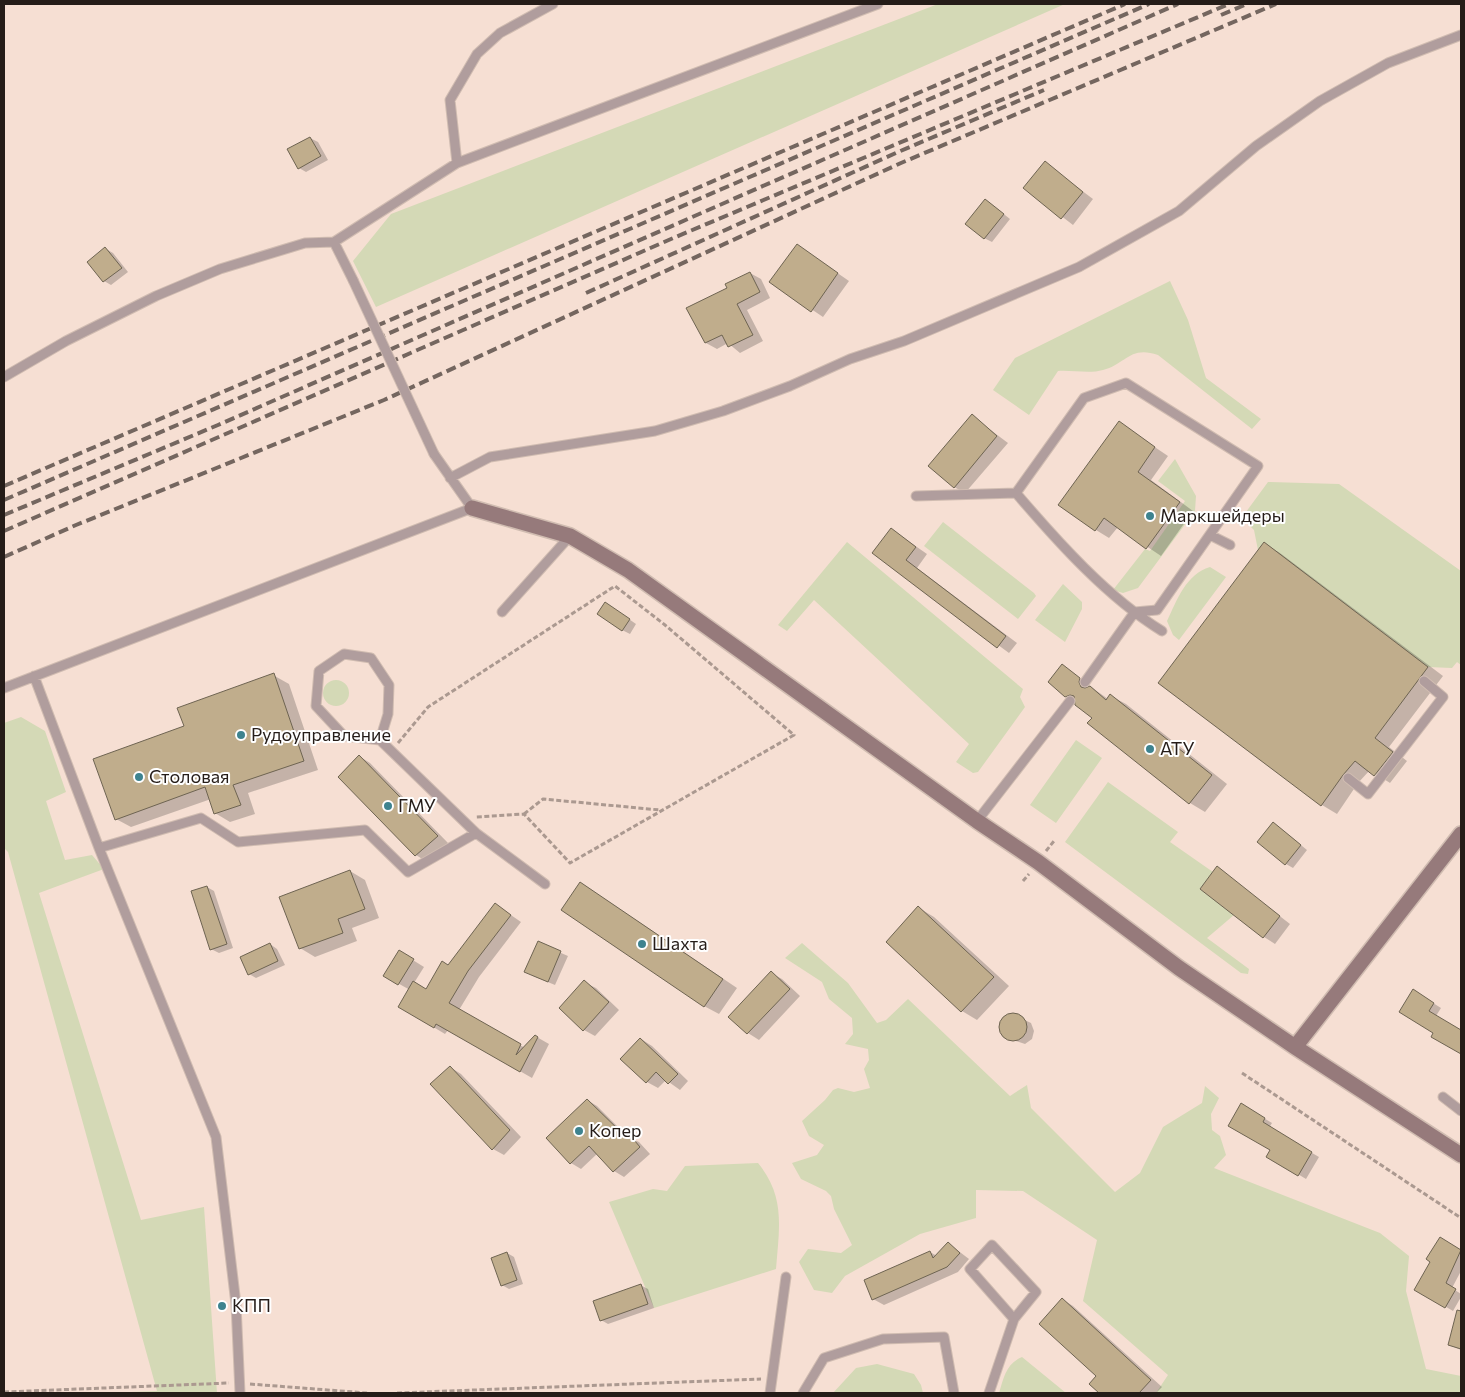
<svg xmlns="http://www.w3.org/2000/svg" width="1465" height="1397" font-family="Commissioner,sans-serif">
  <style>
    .green { fill: #d4d9b6 }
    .shadow { fill: #0003 }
    .building { fill: #c0ad8c; stroke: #6e6452 }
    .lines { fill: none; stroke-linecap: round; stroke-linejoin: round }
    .lane-casing { stroke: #d0bcb1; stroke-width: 11 }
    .secondary-casing { stroke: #d0bcb1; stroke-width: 18 }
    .path { stroke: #ab9990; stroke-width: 3; stroke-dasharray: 5 2.5; stroke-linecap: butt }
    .lane { stroke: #b09d9d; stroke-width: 9 }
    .secondary { stroke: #967a7b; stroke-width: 15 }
    .rail { stroke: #74665f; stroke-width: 4; stroke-dasharray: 10 5; stroke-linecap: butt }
    .lane-bridge-casing { stroke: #d0bcb1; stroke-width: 11; stroke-linecap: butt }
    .lane-bridge { stroke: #b09d9d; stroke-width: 9 }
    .poi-dot { fill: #3e838f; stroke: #fff; stroke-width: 2 }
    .labels { text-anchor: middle; stroke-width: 4; stroke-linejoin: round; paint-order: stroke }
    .poi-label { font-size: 18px; fill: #251c18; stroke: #fff; text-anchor: start }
  </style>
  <rect width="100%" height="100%" fill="#f6dfd3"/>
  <path class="green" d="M 938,4 L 1065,4 L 376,307 L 353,261 L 391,214 Z
    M 1170,281 L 1188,320 L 1206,378 L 1261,419 L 1252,429 L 1158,355 C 1130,345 1126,364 1103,370 C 1090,374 1072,370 1058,371 L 1029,415 L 993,390 L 1015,358 Z
    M 1175,459 L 1196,496 L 1195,511 L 1138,588 L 1123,593 L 1113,590 L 1145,549 L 1150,551 L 1185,501 L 1158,481 Z
    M 1268,482 L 1339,484 L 1461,571 L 1461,665 L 1457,662 L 1452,668 L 1428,667 L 1264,543 L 1258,550 L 1254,530 L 1245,521 L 1246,512 Z
    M 943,522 L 1034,593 L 1036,596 L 1018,619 L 924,546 Z
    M 847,542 L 1023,689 L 1020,697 L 1025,707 L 978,772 L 973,773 L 956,762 L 969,744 L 814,600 L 787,631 L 778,625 Z
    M 1210,567 L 1226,577 L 1179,640 L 1173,635 L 1167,621 C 1177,600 1186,574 1210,567 Z
    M 1063,584 L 1082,602 L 1082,609 L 1065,642 L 1035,620 Z
    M323 693a13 13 0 1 1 26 0a13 13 0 1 1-26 0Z
    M 21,717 L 45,731 L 66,792 L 46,801 L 65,860 L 92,855 L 104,869 L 39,893 L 141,1220 L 204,1207 L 217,1393 L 104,1393 L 157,1391 L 8,852 L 4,848 L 4,723 Z
    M 1076,740 L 1102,758 L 1056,823 L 1030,805 Z
    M 1108,782 L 1178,832 L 1170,842 L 1213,872 L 1200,889 L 1234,915 L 1207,938 L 1249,969 L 1248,974 L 1241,973 L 1065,842 Z
    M 802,943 L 848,983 L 877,1023 L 886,1020 L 908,999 L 1010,1096 L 1027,1085 L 1031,1108 L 1115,1192 L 1140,1173 L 1163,1127 L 1202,1103 L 1205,1086 L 1219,1098 L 1211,1114 L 1212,1130 L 1220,1136 L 1226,1155 L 1214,1168 L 1380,1233 L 1409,1256 L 1406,1291 L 1426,1369 L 1461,1376 L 1461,1393 L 1156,1393 L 1168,1375 L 1083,1301 L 1097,1240 L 1023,1191 L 976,1190 L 976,1218 L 920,1234 L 845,1276 L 832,1293 L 814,1290 L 799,1262 L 808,1249 L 841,1253 L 852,1245 L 834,1209 L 831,1196 L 826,1191 L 801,1179 L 792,1163 L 817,1155 L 824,1145 L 809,1136 L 802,1121 L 825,1100 L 833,1090 L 838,1088 L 854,1092 L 870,1088 L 864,1069 L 869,1060 L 868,1049 L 845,1044 L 853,1034 L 852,1018 L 829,999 L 822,982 L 785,958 Z
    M 758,1163 C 786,1197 779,1229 776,1269 L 654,1308 L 609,1202 L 653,1189 L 667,1191 L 685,1166 Z
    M 1022,1357 L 1066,1393 L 999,1393 C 1004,1377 1006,1364 1022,1357 Z
    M 877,1364 L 914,1374 L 921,1385 L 923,1393 L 833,1393 L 856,1368 Z"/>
  <path class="shadow" d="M 310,138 L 318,142 L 328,160 L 306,172 L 299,168 Z
    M 1045,163 L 1093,199 L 1073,225 L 1025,188 Z
    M 986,200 L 1010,219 L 992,242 L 984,238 Z
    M 797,245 L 849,281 L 823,317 L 771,282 Z
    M 106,249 L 113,253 L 128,272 L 111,285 L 104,281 L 89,262 Z
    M 750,273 L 761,279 L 770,298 L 747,310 L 763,341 L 740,353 L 728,343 L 717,349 L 706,343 L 729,288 Z
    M 972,416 L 1008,443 L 965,493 L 954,487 Z
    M 1119,423 L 1168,456 L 1151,480 L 1193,511 L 1161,556 L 1118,527 L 1109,538 L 1096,530 Z
    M 891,529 L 927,554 L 917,568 L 1017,643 L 1009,653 L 873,553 Z
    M 1265,544 L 1280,553 L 1443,676 L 1389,747 L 1407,761 L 1390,783 L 1370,770 L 1358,783 L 1337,814 L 1322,805 L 1160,683 Z
    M 613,608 L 636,624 L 630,634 L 622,630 Z
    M 1062,666 L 1108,699 L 1111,696 L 1126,704 L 1227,784 L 1205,812 L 1190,803 L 1089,723 L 1094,717 L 1066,696 Z
    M 273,675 L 289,684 L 318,770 L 248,793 L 255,814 L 230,822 L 215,813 L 211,799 L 131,827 L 116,819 L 185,727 Z
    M 359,756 L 370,763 L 448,843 L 427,862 L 416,855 L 339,777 Z
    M 1280,828 L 1307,850 L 1293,868 L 1286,864 Z
    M 1218,868 L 1290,924 L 1275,944 L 1264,937 Z
    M 350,871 L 365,880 L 379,918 L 352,928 L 357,941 L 315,957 L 300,948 Z
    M 581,883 L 737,988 L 719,1014 L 704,1006 Z
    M 207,887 L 214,891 L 233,948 L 219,953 L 211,949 Z
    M 495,904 L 521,922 L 479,977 L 459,1010 L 525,1048 L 535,1036 L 549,1044 L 532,1078 L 448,1030 L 445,1034 L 400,1007 L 410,990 L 385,976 L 400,952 L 424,967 L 414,983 L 426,990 L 448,966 Z
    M 919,908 L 934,917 L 1009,986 L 977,1020 L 962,1011 L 887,942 Z
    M 538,943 L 568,956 L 555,985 L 533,976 Z
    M 270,944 L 277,949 L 285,965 L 256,978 L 249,974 Z
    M 771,973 L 782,979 L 800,996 L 759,1040 L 748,1033 L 730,1017 Z
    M 584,982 L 596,988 L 619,1010 L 595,1036 L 584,1030 Z
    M 1414,991 L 1441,1008 L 1436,1016 L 1461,1032 L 1461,1053 L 1433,1036 L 1435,1033 Z
    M 1012,1014 L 1031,1023 L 1034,1031 L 1032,1039 L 1025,1044 L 1004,1037 L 1000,1029 L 1001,1021 Z
    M 641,1039 L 652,1046 L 688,1081 L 680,1090 L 666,1080 L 658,1088 L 647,1082 Z
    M 450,1067 L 461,1074 L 521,1137 L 504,1155 L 493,1149 Z
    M 587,1100 L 597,1106 L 628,1137 L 639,1142 L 650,1154 L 624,1177 L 614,1171 L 598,1153 L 581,1169 L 571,1163 L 548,1138 Z
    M 1242,1105 L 1272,1123 L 1269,1128 L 1319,1157 L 1306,1179 L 1268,1156 L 1271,1150 Z
    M 1440,1239 L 1461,1251 L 1461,1271 L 1452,1288 L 1461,1294 L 1461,1297 L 1453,1311 L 1416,1289 L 1432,1262 Z
    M 948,1243 L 969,1259 L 958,1272 L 884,1305 L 873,1299 L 930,1252 L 937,1256 Z
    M 507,1253 L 514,1257 L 523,1284 L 509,1289 L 502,1285 Z
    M 640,1285 L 648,1289 L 654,1308 L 608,1324 L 601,1320 Z
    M 1062,1299 L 1073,1306 L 1162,1387 L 1156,1393 L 1101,1393 L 1090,1384 L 1097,1376 Z
    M 1456,1320 L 1461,1321 L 1461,1350 L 1449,1345 Z"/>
  <path class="building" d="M 310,137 L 321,156 L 298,169 L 287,149 Z
    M 1045,161 L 1083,192 L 1061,219 L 1023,188 Z
    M 985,199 L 1004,214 L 984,239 L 965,224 Z
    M 797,244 L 838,273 L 811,312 L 769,282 Z
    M 105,247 L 122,268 L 103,282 L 87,262 Z
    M 750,272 L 760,292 L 737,304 L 753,335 L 728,347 L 722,335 L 705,343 L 686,308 L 727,288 L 725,284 Z
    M 972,414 L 997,436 L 954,488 L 928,466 Z
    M 1119,421 L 1155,447 L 1138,472 L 1180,502 L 1146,549 L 1104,518 L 1095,531 L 1058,505 Z
    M 891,528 L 916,547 L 906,560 L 1006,636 L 997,648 L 872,553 Z
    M 1264,542 L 1428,667 L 1375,738 L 1393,752 L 1374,776 L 1355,761 L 1343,775 L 1321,806 L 1158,683 Z
    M 605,602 L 630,619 L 622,631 L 597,614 Z
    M 1062,664 L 1080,678 L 1079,682 L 1081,687 L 1085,688 L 1090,686 L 1106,700 L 1110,694 L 1212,775 L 1189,804 L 1087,723 L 1092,718 L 1075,705 L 1074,696 L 1070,695 L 1065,697 L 1048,682 Z
    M 274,673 L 304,761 L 233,785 L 241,805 L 214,814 L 205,787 L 115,820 L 93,759 L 184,726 L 177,708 Z
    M 359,755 L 438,836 L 415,856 L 338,777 Z
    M 1273,822 L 1301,845 L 1285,865 L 1257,842 Z
    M 1217,866 L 1280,916 L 1263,938 L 1200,889 Z
    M 350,870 L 365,909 L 338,919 L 343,933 L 299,949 L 279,897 Z
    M 580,882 L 723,979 L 704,1007 L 561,910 Z
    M 207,886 L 227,944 L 210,950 L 191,891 Z
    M 495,903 L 511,915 L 468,971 L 449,1003 L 521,1044 L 516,1055 L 535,1035 L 538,1037 L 520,1072 L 436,1024 L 434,1028 L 398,1007 L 413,981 L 426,989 L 442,961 L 448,965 Z
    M 918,906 L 994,977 L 961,1012 L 886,942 Z
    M 538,941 L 561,951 L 548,982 L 524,972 Z
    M 270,943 L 278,961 L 248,975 L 240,957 Z
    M 399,950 L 414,959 L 398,985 L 383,976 Z
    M 771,971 L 790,989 L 747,1034 L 728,1017 Z
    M 584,980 L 609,1002 L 583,1031 L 559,1008 Z
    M 1413,989 L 1434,1003 L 1429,1011 L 1461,1030 L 1461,1054 L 1431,1037 L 1433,1033 L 1399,1012 Z
    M999 1027a14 14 0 1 1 28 0a14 14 0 1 1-28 0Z
    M 640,1038 L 678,1074 L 668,1084 L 656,1072 L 646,1083 L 620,1059 Z
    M 450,1066 L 510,1130 L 492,1150 L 430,1084 Z
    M 587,1099 L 626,1137 L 629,1134 L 640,1147 L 613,1172 L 589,1146 L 570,1164 L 546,1138 Z
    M 1241,1103 L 1265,1118 L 1263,1122 L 1312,1152 L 1298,1176 L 1266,1157 L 1270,1150 L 1228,1126 Z
    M 1440,1237 L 1461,1250 L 1446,1283 L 1456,1289 L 1445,1308 L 1414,1290 L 1430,1262 L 1426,1259 Z
    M 948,1242 L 960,1253 L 947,1267 L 872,1300 L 864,1280 L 930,1251 L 933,1258 Z
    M 507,1252 L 517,1280 L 501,1286 L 491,1258 Z
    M 641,1284 L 648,1304 L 600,1321 L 593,1301 Z
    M 1062,1298 L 1151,1380 L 1139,1393 L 1099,1393 L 1089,1384 L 1096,1376 L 1039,1324 Z
    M 1457,1310 L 1461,1311 L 1461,1349 L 1448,1345 Z"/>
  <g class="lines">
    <g class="lane-casing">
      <path id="lane" d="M 457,163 L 450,100 L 477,54 L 500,33 L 553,4
        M 334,242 L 457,163 L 878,4
        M 4,377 L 66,341 L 156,296 L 220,269 L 305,243 L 334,242 L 353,280
        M 450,478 L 490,457 L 655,431 L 723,411 L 790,386 L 850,359 L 904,341 L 1079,267 L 1179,211 L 1256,146 L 1320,101 L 1388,63 L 1461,35
        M 916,496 L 1016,493
        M 1210,535 L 1230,545
        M 502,612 L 570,536
        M 34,676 L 99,848 L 216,1137 L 236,1304 L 240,1393
        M 1085,682 L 1134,613 L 1135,612 L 1157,610 L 1258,466 L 1126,383 L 1084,398 L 1016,493 C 1057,541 1108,598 1162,631
        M 4,688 L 472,508 L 434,454
        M 380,740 L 388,714 L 389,685 L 371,658 L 344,654 L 319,671 L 316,706 L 344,736 L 380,740 L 476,833
        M 1348,778 L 1368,794 L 1443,697 L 1424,681
        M 977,821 L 1070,701
        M 99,848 L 201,818 L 238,842 L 365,830 L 408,872 L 476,833 L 545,884
        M 1443,1097 L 1461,1111
        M 770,1393 L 786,1277
        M 803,1393 L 824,1358 L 883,1339 L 944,1337 L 954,1393
        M 989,1393 L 1014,1319 L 1036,1292 L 992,1245 L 970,1269 L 1014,1319"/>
    </g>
    <g class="secondary-casing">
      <path id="secondary" d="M 472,508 L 570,536 L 628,570 L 977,821 L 1038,862 L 1179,968 L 1295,1047 L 1461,1155
        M 1295,1047 L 1461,834"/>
    </g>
    <path class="path" d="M 398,743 L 428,707 L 615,586 L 665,625 L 794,735 L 570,863 L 524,814 L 476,817
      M 524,814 L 543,799 L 660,810
      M 1046,851 L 1054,841
      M 1023,881 L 1029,874
      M 1242,1073 L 1461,1218
      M 250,1384 L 367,1393
      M 4,1392 L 229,1383
      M 397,1393 L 761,1379"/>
    <use href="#lane" class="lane"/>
    <use href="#secondary" class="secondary"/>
    <path class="rail" d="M 1221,15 L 1247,4
      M 586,293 L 898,152 L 1044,90
      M 4,486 L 1125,4
      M 4,500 L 1149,4
      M 4,515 L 218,425 L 1178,4
      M 4,531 L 671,239 L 1229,4
      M 4,557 L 76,525 L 384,400 L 901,163 L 1276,4"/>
    <g class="lane-bridge-casing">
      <path id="lane-bridge" d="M 353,280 L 434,454"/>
    </g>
    <use href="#lane-bridge" class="lane-bridge"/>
  </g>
  <g class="poi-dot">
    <circle cx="1150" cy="516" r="5"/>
    <circle cx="241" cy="735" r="5"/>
    <circle cx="1150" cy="749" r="5"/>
    <circle cx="139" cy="777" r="5"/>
    <circle cx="388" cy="806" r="5"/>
    <circle cx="642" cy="944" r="5"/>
    <circle cx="579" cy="1131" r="5"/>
    <circle cx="222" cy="1306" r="5"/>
  </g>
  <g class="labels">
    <g class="poi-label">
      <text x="1160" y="522">Маркшейдеры</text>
      <text x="251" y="741">Рудоуправление</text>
      <text x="1160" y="755">АТУ</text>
      <text x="149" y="783">Столовая</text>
      <text x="398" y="812">ГМУ</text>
      <text x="652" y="950">Шахта</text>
      <text x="589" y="1137">Копер</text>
      <text x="232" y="1312">КПП</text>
    </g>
  </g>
  <rect width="1465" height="1397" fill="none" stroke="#251c18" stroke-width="10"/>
</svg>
